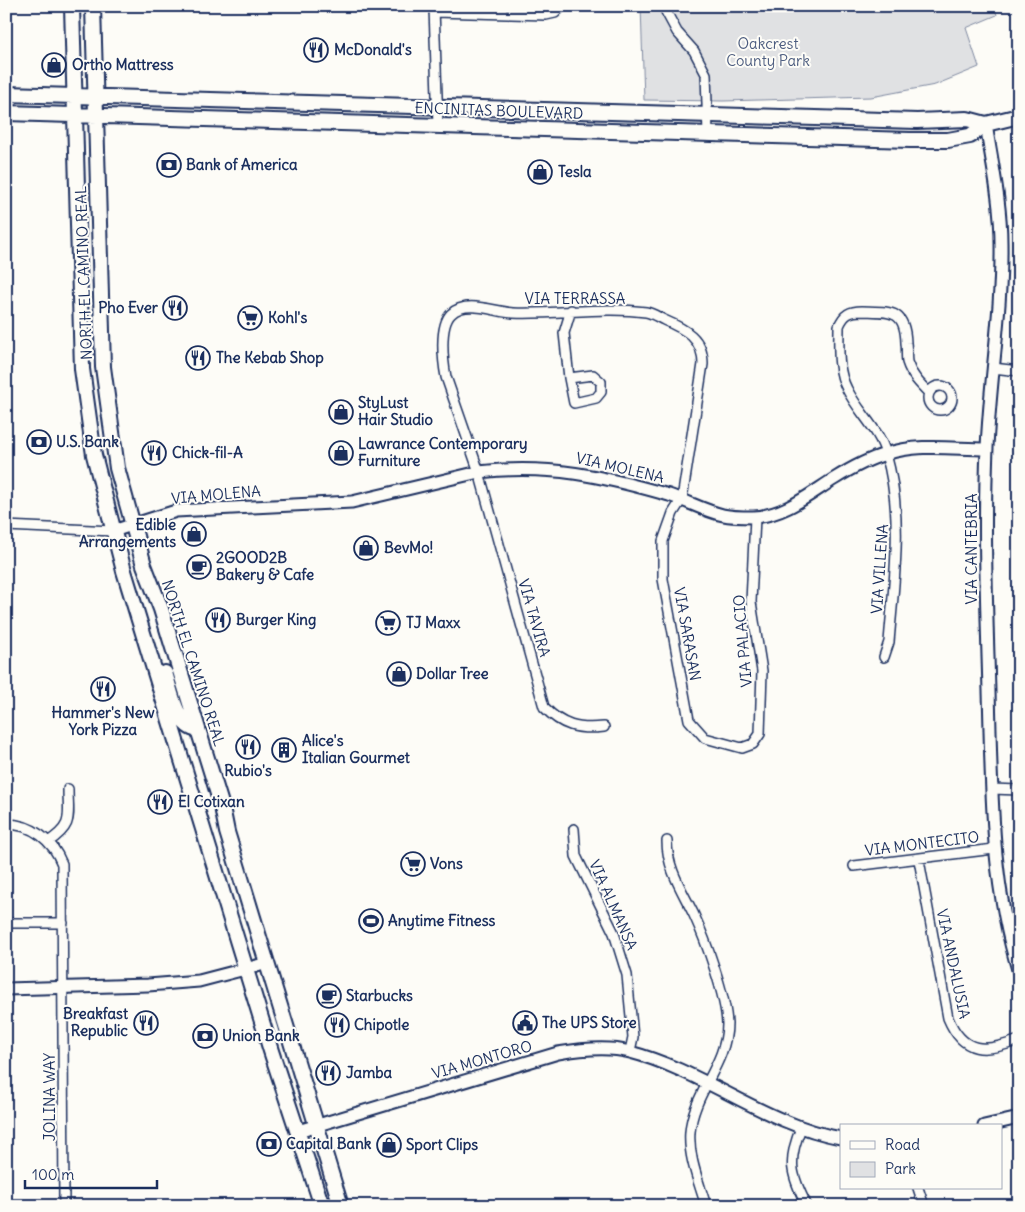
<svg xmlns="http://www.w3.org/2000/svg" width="1025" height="1212" font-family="Delius,sans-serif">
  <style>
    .green { fill: #e0e1e3; stroke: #7e88a0 }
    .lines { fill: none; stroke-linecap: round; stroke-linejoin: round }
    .street-casing { stroke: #1b2f5e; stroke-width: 12 }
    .secondary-casing { stroke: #1b2f5e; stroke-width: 15 }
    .primary-casing { stroke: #1b2f5e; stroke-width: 18 }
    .street { stroke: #fdfcf7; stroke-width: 9 }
    .secondary { stroke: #fdfcf7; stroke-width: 11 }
    .primary { stroke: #fdfcf7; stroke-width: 14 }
    .labels { text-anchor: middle; stroke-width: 4; stroke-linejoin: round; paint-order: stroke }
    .park-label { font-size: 15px; fill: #4c5c7f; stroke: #fdfcf7 }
    .poi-label { font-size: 15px; font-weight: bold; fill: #1b2f5e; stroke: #fdfcf7; text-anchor: start }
    .street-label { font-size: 15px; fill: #1b2f5e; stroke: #fdfcf7 }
  </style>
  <rect width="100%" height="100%" fill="#fdfcf7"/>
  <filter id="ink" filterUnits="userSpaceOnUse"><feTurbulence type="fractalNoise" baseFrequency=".02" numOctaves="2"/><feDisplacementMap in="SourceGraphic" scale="10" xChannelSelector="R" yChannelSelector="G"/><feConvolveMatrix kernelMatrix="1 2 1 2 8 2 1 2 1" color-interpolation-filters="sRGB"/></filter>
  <g filter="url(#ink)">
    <path class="green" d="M 641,6 L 994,6 L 997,15 L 966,28 L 979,67 L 935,85 L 871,97 L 723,101 L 644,100 Z"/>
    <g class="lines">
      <g class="street-casing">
        <path id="street" d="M 663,6 L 677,32 L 694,51 L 706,74 L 708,134
          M 434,8 L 438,125
          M 435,12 L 546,15 L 555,13 L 562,6
          M 993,368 L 1019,371
          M 593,375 L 601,382 L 601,392 L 596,398 L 574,403 L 569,378 Z
          M 569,378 L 564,333 L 571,310
          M928 398a12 12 0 1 1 24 0a12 12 0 1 1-24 0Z
          M 6,526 L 113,531
          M 884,657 L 889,642 C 894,580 904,516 886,454 C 879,429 858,412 847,389 C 837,370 839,348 839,326 C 844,314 850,311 862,311 C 891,312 905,309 906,343 C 907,349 906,356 907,362 C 911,375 920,384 929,393
          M 604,727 C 578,730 562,726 544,707 L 479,472 L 446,377 C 443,361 439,326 451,314 C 466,299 495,312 513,313 C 557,315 602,306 646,312 C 652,313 658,317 664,320 C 685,329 703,338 703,364 L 682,499 L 673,513 L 663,541 L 663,579 L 689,720 L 705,738 L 742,748 L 753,744 L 760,734 L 762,671 L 751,602 L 755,517
          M 992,789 L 1019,790
          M 6,824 C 33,824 53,841 62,864 L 64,1206
          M 574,829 L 576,856 L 614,933 L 627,975 L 633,1037 L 630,1051
          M 667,841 C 667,869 682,890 694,915 C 706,941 726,996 727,1024 C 727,1064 693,1093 690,1132 C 688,1157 699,1182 706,1206
          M 48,842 C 74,825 68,817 68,789
          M 919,860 L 948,1018 C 963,1054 985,1053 1019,1040
          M 854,866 L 994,849
          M 6,923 L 63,923
          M 801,1128 C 787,1161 791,1175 807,1206
          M 918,1188 L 924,1206"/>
      </g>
      <g class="secondary-casing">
        <path id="secondary" d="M 986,124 C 992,163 1001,203 1001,243 C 1002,312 990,379 987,448 C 983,542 988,637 990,731 C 992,815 994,892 1019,973
          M 113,531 L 176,511 L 352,502 L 479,472 C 550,464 602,476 669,495 C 687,501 705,511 723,515 C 732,517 744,517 753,517 C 784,516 810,494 834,479 C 850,469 868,459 886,454 C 919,443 953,449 987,449
          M 6,989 L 148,985 L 199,981 L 268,963
          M 984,1126 L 1019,1118
          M 298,1131 L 558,1053 C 581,1049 607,1046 630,1052 C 704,1071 766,1125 841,1138"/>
      </g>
      <g class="primary-casing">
        <path id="primary" d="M 72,6 L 82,369 L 94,455 L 124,571 L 271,1051 L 322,1206
          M 93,6 L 103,367 L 117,468 L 144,565 L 161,609 L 222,807 L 227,832 L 341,1206
          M 6,94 L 917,121 L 967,119 L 986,124
          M 6,113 L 910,140 L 948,140 L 970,136 L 986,124 L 1019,116
          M 165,673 C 171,691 176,727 198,730"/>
      </g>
      <use href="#street" class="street"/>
      <use href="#secondary" class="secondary"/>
      <use href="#primary" class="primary"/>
    </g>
  </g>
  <defs>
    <g id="restaurant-ring" transform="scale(1.25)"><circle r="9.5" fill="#fdfcf7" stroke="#1b2f5e" stroke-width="1.5"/><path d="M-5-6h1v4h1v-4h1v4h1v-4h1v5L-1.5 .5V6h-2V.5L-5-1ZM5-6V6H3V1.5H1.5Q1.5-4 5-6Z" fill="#1b2f5e"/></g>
    <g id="shop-ring" transform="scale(1.25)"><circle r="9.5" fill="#fdfcf7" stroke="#1b2f5e" stroke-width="1.5"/><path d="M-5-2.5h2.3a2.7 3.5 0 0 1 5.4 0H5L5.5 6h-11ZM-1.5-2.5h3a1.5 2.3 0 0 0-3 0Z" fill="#1b2f5e"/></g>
    <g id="bank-ring" transform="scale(1.25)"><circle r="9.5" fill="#fdfcf7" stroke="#1b2f5e" stroke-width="1.5"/><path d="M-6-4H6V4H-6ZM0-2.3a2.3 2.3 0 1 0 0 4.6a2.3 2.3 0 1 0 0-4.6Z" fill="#1b2f5e"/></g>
    <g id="supermarket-ring" transform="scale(1.25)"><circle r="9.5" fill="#fdfcf7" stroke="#1b2f5e" stroke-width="1.5"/><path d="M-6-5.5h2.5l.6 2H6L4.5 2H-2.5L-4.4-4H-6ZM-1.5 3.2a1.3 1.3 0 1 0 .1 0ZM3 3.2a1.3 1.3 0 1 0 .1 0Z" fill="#1b2f5e"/></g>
    <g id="cafe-ring" transform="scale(1.25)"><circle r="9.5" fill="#fdfcf7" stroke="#1b2f5e" stroke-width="1.5"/><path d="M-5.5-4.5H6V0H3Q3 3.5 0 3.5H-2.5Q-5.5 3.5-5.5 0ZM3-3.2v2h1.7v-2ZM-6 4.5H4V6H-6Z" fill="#1b2f5e"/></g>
    <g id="building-ring" transform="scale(1.25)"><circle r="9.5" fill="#fdfcf7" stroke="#1b2f5e" stroke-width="1.5"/><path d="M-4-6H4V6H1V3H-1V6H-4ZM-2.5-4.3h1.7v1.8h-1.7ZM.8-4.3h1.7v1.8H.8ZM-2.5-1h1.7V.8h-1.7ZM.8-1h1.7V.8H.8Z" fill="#1b2f5e"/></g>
    <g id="stadium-ring" transform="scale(1.25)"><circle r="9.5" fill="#fdfcf7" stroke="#1b2f5e" stroke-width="1.5"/><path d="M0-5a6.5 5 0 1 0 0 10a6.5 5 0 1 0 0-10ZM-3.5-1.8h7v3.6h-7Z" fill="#1b2f5e"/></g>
    <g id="civic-ring" transform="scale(1.25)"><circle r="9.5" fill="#fdfcf7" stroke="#1b2f5e" stroke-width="1.5"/><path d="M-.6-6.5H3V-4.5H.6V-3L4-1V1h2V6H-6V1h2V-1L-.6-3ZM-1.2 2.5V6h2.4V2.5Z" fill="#1b2f5e"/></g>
  </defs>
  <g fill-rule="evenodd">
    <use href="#restaurant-ring" x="316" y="50"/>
    <use href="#shop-ring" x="54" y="65"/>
    <use href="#bank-ring" x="169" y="165"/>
    <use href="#shop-ring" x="540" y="172"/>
    <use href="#restaurant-ring" x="175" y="308"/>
    <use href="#supermarket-ring" x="250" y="318"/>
    <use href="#restaurant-ring" x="198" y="358"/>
    <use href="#shop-ring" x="341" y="412"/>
    <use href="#bank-ring" x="39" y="442"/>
    <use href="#restaurant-ring" x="154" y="453"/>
    <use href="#shop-ring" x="341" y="453"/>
    <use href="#shop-ring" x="194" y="534"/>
    <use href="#shop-ring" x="366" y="548"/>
    <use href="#cafe-ring" x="199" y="567"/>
    <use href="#restaurant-ring" x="218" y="620"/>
    <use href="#supermarket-ring" x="388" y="623"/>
    <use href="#shop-ring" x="399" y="674"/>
    <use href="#restaurant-ring" x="103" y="689"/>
    <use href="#restaurant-ring" x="248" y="747"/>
    <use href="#building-ring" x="284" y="750"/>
    <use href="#restaurant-ring" x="160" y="802"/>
    <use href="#supermarket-ring" x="413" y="864"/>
    <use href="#stadium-ring" x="371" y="921"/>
    <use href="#cafe-ring" x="329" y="996"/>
    <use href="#restaurant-ring" x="146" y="1023"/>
    <use href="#civic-ring" x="525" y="1023"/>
    <use href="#restaurant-ring" x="337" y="1025"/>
    <use href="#bank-ring" x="205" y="1036"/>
    <use href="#restaurant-ring" x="328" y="1073"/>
    <use href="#bank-ring" x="269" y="1144"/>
    <use href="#shop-ring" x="389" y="1145"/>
  </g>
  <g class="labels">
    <g class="park-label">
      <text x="768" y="49">Oakcrest<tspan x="768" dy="17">County Park</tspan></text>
    </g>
    <g class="poi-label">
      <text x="334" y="55">McDonald's</text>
      <text x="72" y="70">Ortho Mattress</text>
      <text x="186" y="170">Bank of America</text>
      <text x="558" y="177">Tesla</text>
      <text x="158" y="313" text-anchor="end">Pho Ever</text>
      <text x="268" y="323">Kohl's</text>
      <text x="216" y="363">The Kebab Shop</text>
      <text x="358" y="408">StyLust<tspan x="358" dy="17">Hair Studio</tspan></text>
      <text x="56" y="447">U.S. Bank</text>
      <text x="358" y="449">Lawrance Contemporary<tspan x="358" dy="17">Furniture</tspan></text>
      <text x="172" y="458">Chick-fil-A</text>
      <text x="176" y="530" text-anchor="end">Edible<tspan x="176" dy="17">Arrangements</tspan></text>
      <text x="384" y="553">BevMo!</text>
      <text x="216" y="563">2GOOD2B<tspan x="216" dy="17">Bakery &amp; Cafe</tspan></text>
      <text x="236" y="625">Burger King</text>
      <text x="406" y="628">TJ Maxx</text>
      <text x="416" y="679">Dollar Tree</text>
      <text x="103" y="718" text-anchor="middle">Hammer's New<tspan x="103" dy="17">York Pizza</tspan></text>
      <text x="302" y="746">Alice's<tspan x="302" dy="17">Italian Gourmet</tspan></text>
      <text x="248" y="776" text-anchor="middle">Rubio's</text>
      <text x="178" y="807">El Cotixan</text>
      <text x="430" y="869">Vons</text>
      <text x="388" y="926">Anytime Fitness</text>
      <text x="346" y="1001">Starbucks</text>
      <text x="128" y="1019" text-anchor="end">Breakfast<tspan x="128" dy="17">Republic</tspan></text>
      <text x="542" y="1028">The UPS Store</text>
      <text x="354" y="1030">Chipotle</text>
      <text x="222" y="1041">Union Bank</text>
      <text x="346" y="1078">Jamba</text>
      <text x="286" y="1149">Capital Bank</text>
      <text x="406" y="1150">Sport Clips</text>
    </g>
    <g class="street-label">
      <text transform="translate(499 111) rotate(2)" y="5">ENCINITAS BOULEVARD</text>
      <text transform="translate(84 273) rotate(-92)" y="5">NORTH EL CAMINO REAL</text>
      <text x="575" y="304">VIA TERRASSA</text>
      <text transform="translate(620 468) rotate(13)" y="5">VIA MOLENA</text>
      <text transform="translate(216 495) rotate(-5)" y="5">VIA MOLENA</text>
      <text transform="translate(972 549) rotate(-90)" y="5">VIA CANTEBRIA</text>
      <text transform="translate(880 569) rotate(-86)" y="5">VIA VILLENA</text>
      <text transform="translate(534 618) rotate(74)" y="5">VIA TAVIRA</text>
      <text transform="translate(687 634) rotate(80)" y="5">VIA SARASAN</text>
      <text transform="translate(743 641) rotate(-95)" y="5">VIA PALACIO</text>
      <text transform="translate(193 663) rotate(72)" y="5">NORTH EL CAMINO REAL</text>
      <text transform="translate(922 844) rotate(-7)" y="5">VIA MONTECITO</text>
      <text transform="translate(613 905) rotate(66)" y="5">VIA ALMANSA</text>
      <text transform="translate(953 964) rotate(78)" y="5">VIA ANDALUSIA</text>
      <text transform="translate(482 1060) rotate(-16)" y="5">VIA MONTORO</text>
      <text transform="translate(50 1097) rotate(-90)" y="5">JOLINA WAY</text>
    </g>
  </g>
  <rect width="1025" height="1212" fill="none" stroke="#fdfcf7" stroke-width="25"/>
  <rect x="12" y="12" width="1000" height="1187" fill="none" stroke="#1b2f5e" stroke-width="2" filter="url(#ink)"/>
  <rect x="840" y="1124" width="162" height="65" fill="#fdfcf7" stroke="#a3aaba"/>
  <rect x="850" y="1141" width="25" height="8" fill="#fdfcf7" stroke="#a3aaba"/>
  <text x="885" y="1150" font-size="15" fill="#1b2f5e">Road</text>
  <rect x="850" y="1162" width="25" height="15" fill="#e0e1e3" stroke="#a3aaba"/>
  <text x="885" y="1174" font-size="15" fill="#1b2f5e">Park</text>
  <path d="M25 1180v8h132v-8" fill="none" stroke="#1b2f5e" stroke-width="2.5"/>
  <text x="32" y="1180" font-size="15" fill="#1b2f5e" stroke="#fdfcf7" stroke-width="4" paint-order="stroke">100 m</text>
</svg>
